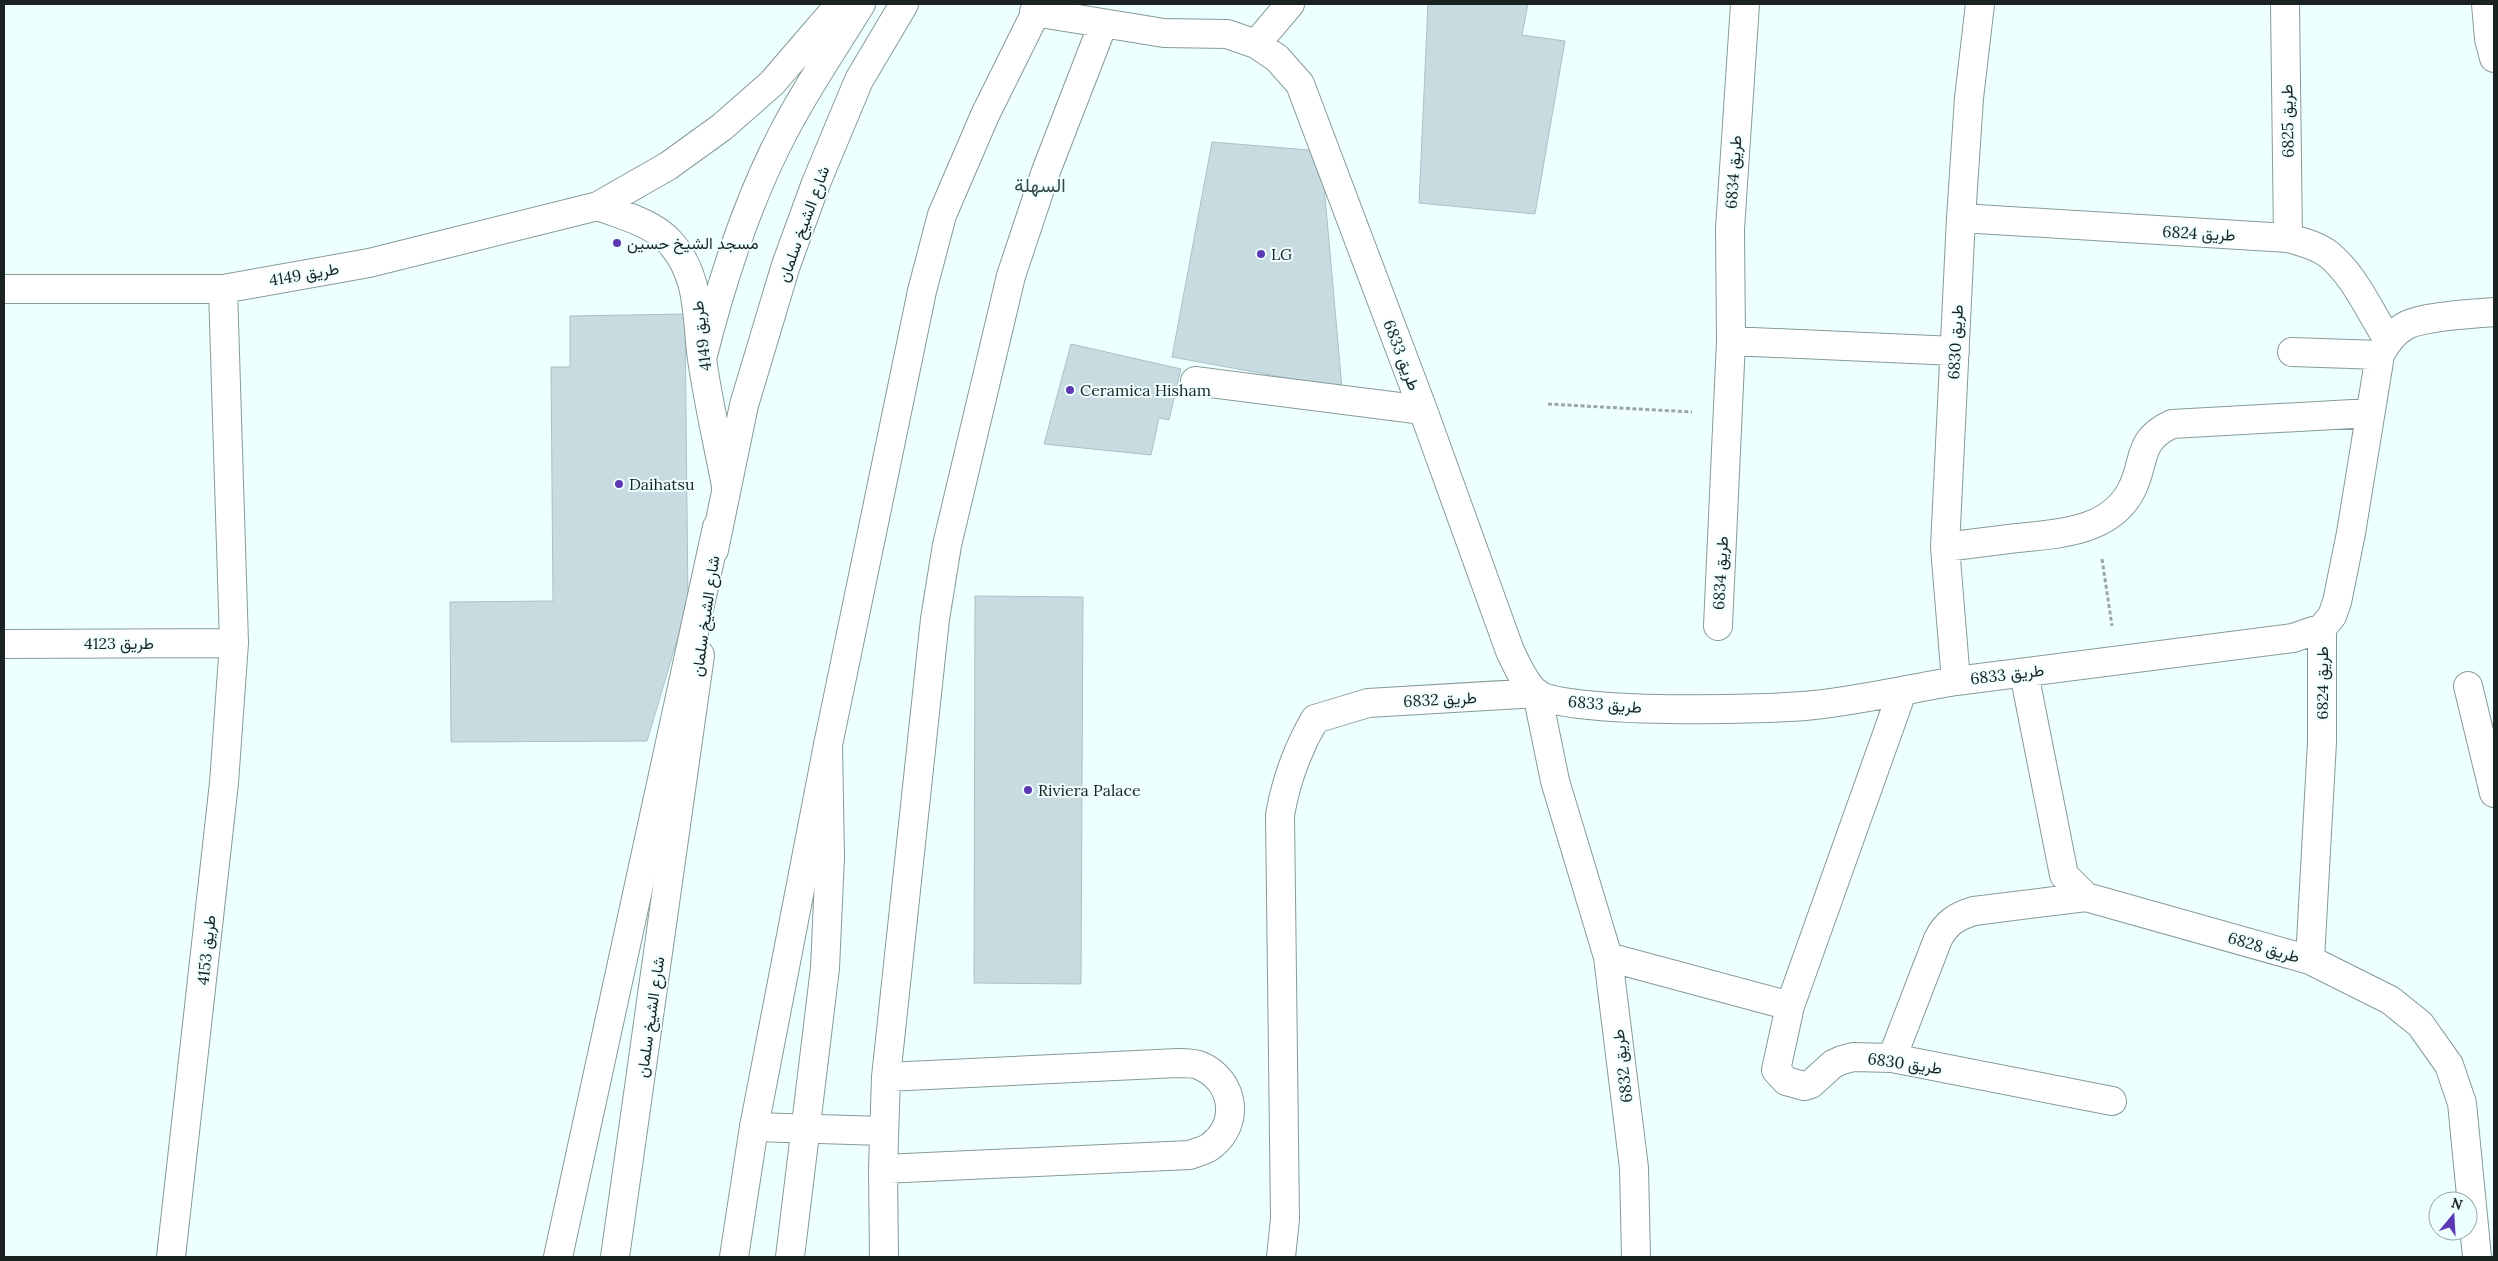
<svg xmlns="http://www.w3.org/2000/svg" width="2498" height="1261" font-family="Lora,Vazirmatn,serif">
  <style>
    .building { fill: #c7dbe0; stroke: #adc0c5 }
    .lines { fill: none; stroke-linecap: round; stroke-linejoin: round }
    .minor-casing { stroke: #879a9a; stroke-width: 30 }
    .major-casing { stroke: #879a9a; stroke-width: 30 }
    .highway-casing { stroke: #879a9a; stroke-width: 30 }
    .path { stroke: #9aa7a7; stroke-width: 3; stroke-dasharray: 4 2.5; stroke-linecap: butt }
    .minor { stroke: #fff; stroke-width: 28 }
    .major { stroke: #fff; stroke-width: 28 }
    .highway { stroke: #fff; stroke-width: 28 }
    .poi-dot { fill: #5c39b2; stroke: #eff; stroke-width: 2 }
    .labels { text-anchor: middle; stroke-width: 4; stroke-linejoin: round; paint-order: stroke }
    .street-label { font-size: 16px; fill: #1a2222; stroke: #eff }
    .poi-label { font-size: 16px; fill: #1a2222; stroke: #eff; text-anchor: start }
    .quarter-label { font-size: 19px; fill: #364747; stroke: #eff }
  </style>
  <rect width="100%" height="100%" fill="#eff"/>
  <path class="building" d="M 1428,4 L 1528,4 L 1522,35 L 1565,41 L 1535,214 L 1419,203 Z
    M 1212,142 L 1321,151 L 1342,388 L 1172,357 Z
    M 685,314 L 688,603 L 647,741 L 451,742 L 450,602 L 553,601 L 551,367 L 570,367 L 570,316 Z
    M 1071,344 L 1181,369 L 1169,420 L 1159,418 L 1151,455 L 1044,444 Z
    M 975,596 L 1083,597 L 1081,984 L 974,983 Z"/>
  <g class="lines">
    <g class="minor-casing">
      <path id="minor" d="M 2285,4 L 2288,238
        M 2486,4 L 2489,39 L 2494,58
        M 1034,12 L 1164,33 L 1227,34 L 1256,44 L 1290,4
        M 1256,44 L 1277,58 L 1300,84 L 1423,410 L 1510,651 C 1517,665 1524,683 1536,693 C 1564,715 1772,710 1814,705 C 1862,700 1908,689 1956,681 L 2293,638 L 2322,628
        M 598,206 C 621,215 651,222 669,241 C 701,276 696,316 702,359 C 708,401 718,444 726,486
        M 1961,218 L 2288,238 C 2302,242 2316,245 2328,254 C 2354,274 2370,312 2388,340
        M 4,289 L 223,289 L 369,263 L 598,206 L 668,166 L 722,127 L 772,83 L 840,4
        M 1731,341 L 1955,351
        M 2292,352 L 2380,355
        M 702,359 C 721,283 745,207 781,137 C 804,91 834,48 861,4
        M 1195,381 L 1423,410
        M 1945,547 C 1969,544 1993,541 2017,538 C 2058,534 2111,532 2132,489 C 2146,460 2137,440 2172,424 L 2370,413
        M 1718,626 L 1731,341 L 1730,229 L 1745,4
        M 4,644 L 234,643
        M 2024,673 L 2064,875 L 2086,897 L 2310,960 L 2390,1000 L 2420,1024 L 2449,1065 L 2462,1103 L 2477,1257
        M 1956,681 L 1945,547 L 1961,218 L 1969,98 L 1980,4
        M 2468,686 L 2494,793
        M 1902,692 L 1790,1006 L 1776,1070 L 1786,1081 L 1804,1086 L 1811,1084 L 1833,1064 L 1842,1060 L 1853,1057 L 1892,1058 L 2112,1101
        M 1608,957 L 1790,1006
        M 2310,960 L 2322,742 L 2322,628 L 2332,616 L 2337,602 L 2351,533 L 2380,355 C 2386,343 2393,333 2405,326 C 2423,316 2472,314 2494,312
        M 1892,1058 L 1938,939 C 1946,923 1957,916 1974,911 L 2086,897
        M 754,1127 L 883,1131
        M 883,1169 L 1190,1155 C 1196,1152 1205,1151 1211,1146 C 1241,1123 1234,1081 1201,1066 C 1195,1063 1185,1063 1178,1063 L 886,1077
        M 171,1257 L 224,783 L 234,643 L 223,289
        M 884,1257 L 883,1169 L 886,1077 L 935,619 L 947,545 L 1011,276 L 1046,171 L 1103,24
        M 1281,1257 L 1285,1219 L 1280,815 C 1286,780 1297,750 1315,719 L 1368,703 L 1537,693 L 1555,781 L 1608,957 L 1634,1168 L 1636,1257"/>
    </g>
    <g class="major-casing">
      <path id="major" d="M 714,550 L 744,405 L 786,265 L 816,183 L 859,80 L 904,4
        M 615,1257 L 700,655
        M 734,1257 L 754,1127 L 828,745 L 922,291 L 942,215 L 985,115 L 1040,4"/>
    </g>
    <g class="highway-casing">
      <path id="highway" d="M 558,1257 L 717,527
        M 790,1257 L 825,968 L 830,857 L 828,745"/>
    </g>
    <path class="path" d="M 1548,404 L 1692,412
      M 2102,559 L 2112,626"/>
    <use href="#minor" class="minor"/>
    <use href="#major" class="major"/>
    <use href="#highway" class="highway"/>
  </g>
  <g class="poi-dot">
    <circle cx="617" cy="243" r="5"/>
    <circle cx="1261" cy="254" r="5"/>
    <circle cx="1070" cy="390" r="5"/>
    <circle cx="619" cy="484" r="5"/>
    <circle cx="1028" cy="790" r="5"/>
  </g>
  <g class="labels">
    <g class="street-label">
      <text transform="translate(2287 121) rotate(-91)" y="6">طريق 6825</text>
      <text transform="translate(1733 172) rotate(-86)" y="6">طريق 6834</text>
      <text transform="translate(803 224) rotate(-70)" y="6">شارع الشيخ سلمان</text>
      <text transform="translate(2199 233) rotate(3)" y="6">طريق 6824</text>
      <text transform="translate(304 274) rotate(-10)" y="6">طريق 4149</text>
      <text transform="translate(701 336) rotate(-97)" y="6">طريق 4149</text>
      <text transform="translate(1955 342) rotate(-87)" y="6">طريق 6830</text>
      <text transform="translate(1402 355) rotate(69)" y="6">طريق 6833</text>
      <text transform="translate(1720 573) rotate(-87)" y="6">طريق 6834</text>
      <text transform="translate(705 616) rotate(-82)" y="6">شارع الشيخ سلمان</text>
      <text x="119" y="649">طريق 4123</text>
      <text transform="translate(2007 674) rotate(-7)" y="6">طريق 6833</text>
      <text transform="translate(2322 683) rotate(-90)" y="6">طريق 6824</text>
      <text transform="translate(1440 699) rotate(-3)" y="6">طريق 6832</text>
      <text transform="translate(1605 704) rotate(5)" y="6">طريق 6833</text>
      <text transform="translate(2264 947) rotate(16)" y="6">طريق 6828</text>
      <text transform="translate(206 950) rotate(-84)" y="6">طريق 4153</text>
      <text transform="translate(650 1017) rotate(-82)" y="6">شارع الشيخ سلمان</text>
      <text transform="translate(1905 1063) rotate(8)" y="6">طريق 6830</text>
      <text transform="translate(1622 1066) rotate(-97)" y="6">طريق 6832</text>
    </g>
    <g class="poi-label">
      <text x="627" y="249">مسجد الشيخ حسين</text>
      <text x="1271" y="260">LG</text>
      <text x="1080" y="396">Ceramica Hisham</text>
      <text x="629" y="490">Daihatsu</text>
      <text x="1038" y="796">Riviera Palace</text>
    </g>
    <g class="quarter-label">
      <text x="1040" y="192">السهلة</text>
    </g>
  </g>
  <rect width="2498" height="1261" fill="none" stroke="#1a2222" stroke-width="10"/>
  <g transform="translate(2453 1216) rotate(18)"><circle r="24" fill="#eeffff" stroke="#99a7a7"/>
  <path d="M0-4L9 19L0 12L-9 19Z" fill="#5c39b2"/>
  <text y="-8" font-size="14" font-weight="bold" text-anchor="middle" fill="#1a2222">N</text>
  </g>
</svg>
